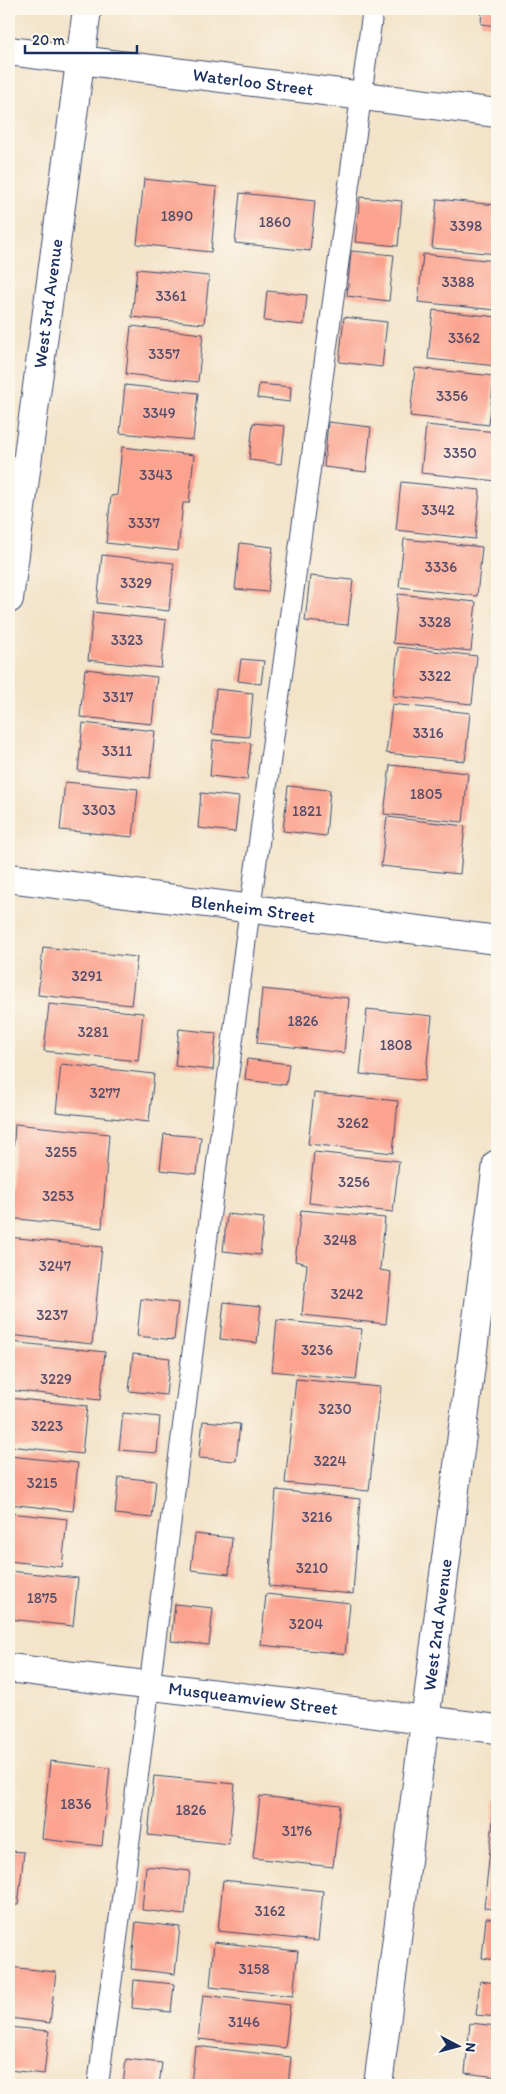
<svg xmlns="http://www.w3.org/2000/svg" width="506" height="2094" font-family="Itim,sans-serif">
  <style>
    .building { fill: #fba38e }
    .lines { fill: none; stroke-linecap: round; stroke-linejoin: round }
    .lane-casing { stroke: #3b4a6e; stroke-width: 22 }
    .street-casing { stroke: #3b4a6e; stroke-width: 30 }
    .lane { stroke: #fff; stroke-width: 20 }
    .street { stroke: #fff; stroke-width: 28 }
    .labels { text-anchor: middle; stroke-width: 4; stroke-linejoin: round; paint-order: stroke }
    .number-label { font-size: 15px; fill: #534c6a }
    .street-label { font-size: 18px; fill: #1b2f5e; stroke: #fbf7ec }
  </style>
  <rect width="100%" height="100%" fill="#fbf7ec"/>
  <filter id="ink" filterUnits="userSpaceOnUse"><feTurbulence type="fractalNoise" baseFrequency=".02" numOctaves="2"/><feDisplacementMap in="SourceGraphic" scale="10" xChannelSelector="R" yChannelSelector="G"/><feConvolveMatrix kernelMatrix="1 2 1 2 8 2 1 2 1" color-interpolation-filters="sRGB"/></filter>
  <filter id="wash" filterUnits="userSpaceOnUse"><feTurbulence type="fractalNoise" baseFrequency=".0096" numOctaves="4" result="noise"/><feDisplacementMap in="SourceGraphic" scale="20" xChannelSelector="R" yChannelSelector="G"/><feGaussianBlur stdDeviation="1.12" result="paint"/><feColorMatrix in="noise" values="0 0 0 0 0 0 0 0 0 0 0 0 0 0 0 0 0 1.4 0 .05"/><feComposite in="paint" operator="in"/></filter>
  <g filter="url(#wash)">
    <rect width="100%" height="100%" fill="#f3e3c8"/>
    <g id="blocks">
      <path class="building" d="M 482,9 L 497,9 L 497,26 L 481,24 Z
        M 144,179 L 217,187 L 211,252 L 137,244 Z
        M 240,193 L 315,201 L 310,251 L 235,243 Z
        M 360,197 L 402,201 L 398,246 L 355,242 Z
        M 437,199 L 497,205 L 497,254 L 432,248 Z
        M 351,251 L 394,255 L 389,301 L 347,296 Z
        M 423,254 L 497,261 L 496,310 L 418,302 Z
        M 137,269 L 209,276 L 204,324 L 132,317 Z
        M 267,291 L 307,295 L 304,325 L 264,321 Z
        M 433,310 L 497,317 L 497,366 L 428,359 Z
        M 344,317 L 387,322 L 382,367 L 339,362 Z
        M 131,326 L 203,334 L 198,382 L 126,374 Z
        M 415,368 L 494,376 L 489,425 L 410,416 Z
        M 259,384 L 291,387 L 290,402 L 257,398 Z
        M 125,385 L 198,393 L 193,440 L 120,433 Z
        M 328,422 L 371,427 L 366,472 L 324,467 Z
        M 253,423 L 285,426 L 281,464 L 249,460 Z
        M 426,425 L 497,432 L 497,481 L 421,473 Z
        M 122,447 L 194,455 L 189,503 L 183,503 L 178,551 L 106,543 L 111,496 L 117,495 Z
        M 401,482 L 480,490 L 475,539 L 396,530 Z
        M 404,539 L 482,547 L 477,596 L 399,587 Z
        M 240,543 L 273,547 L 268,592 L 235,589 Z
        M 102,555 L 174,563 L 169,611 L 97,603 Z
        M 310,576 L 353,580 L 348,625 L 305,621 Z
        M 398,594 L 476,602 L 471,651 L 393,643 Z
        M 93,612 L 166,620 L 161,668 L 88,660 Z
        M 398,647 L 477,656 L 472,704 L 393,696 Z
        M 241,659 L 264,661 L 261,684 L 238,681 Z
        M 85,669 L 157,677 L 152,724 L 80,717 Z
        M 216,689 L 253,693 L 249,737 L 212,734 Z
        M 392,704 L 470,713 L 465,761 L 386,753 Z
        M 83,723 L 155,731 L 150,778 L 78,771 Z
        M 213,740 L 251,743 L 247,780 L 210,776 Z
        M 390,765 L 468,773 L 463,822 L 384,814 Z
        M 65,782 L 138,789 L 133,837 L 60,830 Z
        M 288,786 L 330,790 L 326,836 L 283,831 Z
        M 201,793 L 239,797 L 235,832 L 198,828 Z
        M 387,817 L 465,826 L 460,874 L 381,866 Z
        M 43,947 L 137,957 L 131,1005 L 38,995 Z
        M 262,989 L 349,998 L 344,1053 L 257,1043 Z
        M 49,1004 L 143,1013 L 138,1061 L 44,1051 Z
        M 367,1009 L 432,1016 L 425,1081 L 360,1074 Z
        M 179,1029 L 216,1033 L 213,1070 L 175,1066 Z
        M 247,1059 L 289,1064 L 286,1085 L 245,1080 Z
        M 61,1064 L 154,1074 L 149,1122 L 56,1112 Z
        M 314,1093 L 398,1101 L 393,1153 L 308,1144 Z
        M 15,1124 L 109,1134 L 102,1228 L 9,1218 Z
        M 164,1134 L 201,1137 L 197,1174 L 160,1170 Z
        M 314,1152 L 399,1161 L 393,1212 L 309,1203 Z
        M 301,1210 L 385,1218 L 380,1270 L 391,1272 L 386,1324 L 302,1315 L 307,1264 L 295,1261 Z
        M 227,1214 L 264,1218 L 260,1255 L 223,1251 Z
        M 9,1237 L 102,1247 L 92,1344 L 9,1335 Z
        M 141,1299 L 178,1303 L 174,1340 L 137,1336 Z
        M 224,1302 L 261,1306 L 257,1343 L 220,1339 Z
        M 277,1320 L 362,1329 L 356,1380 L 272,1371 Z
        M 11,1342 L 105,1352 L 100,1400 L 9,1390 Z
        M 133,1354 L 170,1358 L 166,1395 L 129,1391 Z
        M 296,1379 L 380,1387 L 369,1491 L 285,1483 Z
        M 9,1398 L 87,1406 L 82,1454 L 9,1446 Z
        M 123,1413 L 160,1417 L 157,1453 L 119,1450 Z
        M 203,1421 L 240,1424 L 236,1461 L 199,1458 Z
        M 9,1456 L 78,1463 L 73,1511 L 9,1504 Z
        M 119,1477 L 156,1481 L 152,1518 L 115,1514 Z
        M 276,1490 L 360,1499 L 353,1594 L 269,1586 Z
        M 9,1513 L 67,1519 L 62,1567 L 9,1561 Z
        M 195,1534 L 232,1538 L 229,1574 L 191,1570 Z
        M 9,1571 L 78,1578 L 73,1626 L 9,1619 Z
        M 266,1594 L 350,1603 L 345,1654 L 261,1645 Z
        M 175,1604 L 213,1608 L 209,1645 L 171,1641 Z
        M 50,1761 L 110,1768 L 102,1846 L 42,1839 Z
        M 154,1776 L 235,1784 L 229,1844 L 148,1835 Z
        M 260,1796 L 340,1805 L 333,1867 L 253,1858 Z
        M 495,1800 L 497,1800 L 497,1909 L 484,1908 Z
        M 9,1851 L 24,1852 L 18,1905 L 13,1905 L 10,1934 Z
        M 146,1866 L 190,1871 L 185,1915 L 142,1910 Z
        M 223,1880 L 323,1891 L 318,1941 L 218,1931 Z
        M 486,1918 L 497,1919 L 497,1960 L 482,1958 Z
        M 136,1922 L 180,1927 L 175,1974 L 131,1969 Z
        M 214,1942 L 298,1951 L 293,1996 L 210,1987 Z
        M 9,1967 L 56,1972 L 50,2023 L 9,2018 Z
        M 134,1980 L 174,1984 L 171,2012 L 132,2008 Z
        M 480,1981 L 497,1983 L 497,2017 L 476,2015 Z
        M 203,1995 L 290,2005 L 285,2048 L 198,2039 Z
        M 470,2023 L 497,2026 L 497,2077 L 465,2073 Z
        M 9,2027 L 49,2031 L 44,2074 L 9,2070 Z
        M 195,2046 L 291,2057 L 288,2085 L 191,2085 Z
        M 126,2059 L 162,2063 L 159,2085 L 123,2085 Z"/>
    </g>
  </g>
  <g filter="url(#ink)">
    <use href="#blocks" fill-opacity="0" stroke="#3b4a6e" stroke-width="1"/>
    <g class="lines">
      <g class="lane-casing">
        <path id="lane" d="M 98,2085 L 245,945 L 373,9"/>
      </g>
      <g class="street-casing">
        <g id="street">
          <path id="s1" d="M 9,51 L 497,113"/>
          <path id="s2" d="M 9,599 L 87,9"/>
          <path id="s3" d="M 9,878 L 497,940"/>
          <path id="s4" d="M 9,1668 L 497,1729"/>
          <path id="s5" d="M 378,2085 L 497,1164"/>
        </g>
      </g>
      <use href="#lane" class="lane"/>
      <use href="#street" class="street"/>
    </g>
  </g>
  <g class="labels">
    <g class="number-label">
      <text x="177" y="221">1890</text>
      <text x="275" y="227">1860</text>
      <text x="466" y="231">3398</text>
      <text x="458" y="287">3388</text>
      <text x="171" y="301">3361</text>
      <text x="464" y="343">3362</text>
      <text x="164" y="359">3357</text>
      <text x="452" y="401">3356</text>
      <text x="159" y="418">3349</text>
      <text x="460" y="458">3350</text>
      <text x="156" y="480">3343</text>
      <text x="438" y="515">3342</text>
      <text x="144" y="528">3337</text>
      <text x="441" y="572">3336</text>
      <text x="136" y="588">3329</text>
      <text x="435" y="627">3328</text>
      <text x="127" y="645">3323</text>
      <text x="435" y="681">3322</text>
      <text x="118" y="702">3317</text>
      <text x="428" y="738">3316</text>
      <text x="117" y="756">3311</text>
      <text x="426" y="799">1805</text>
      <text x="99" y="815">3303</text>
      <text x="307" y="816">1821</text>
      <text x="87" y="981">3291</text>
      <text x="303" y="1026">1826</text>
      <text x="93" y="1037">3281</text>
      <text x="396" y="1050">1808</text>
      <text x="105" y="1098">3277</text>
      <text x="353" y="1128">3262</text>
      <text x="61" y="1157">3255</text>
      <text x="354" y="1187">3256</text>
      <text x="58" y="1201">3253</text>
      <text x="340" y="1245">3248</text>
      <text x="55" y="1271">3247</text>
      <text x="347" y="1299">3242</text>
      <text x="52" y="1320">3237</text>
      <text x="317" y="1355">3236</text>
      <text x="56" y="1384">3229</text>
      <text x="335" y="1414">3230</text>
      <text x="47" y="1431">3223</text>
      <text x="330" y="1466">3224</text>
      <text x="42" y="1488">3215</text>
      <text x="317" y="1522">3216</text>
      <text x="312" y="1573">3210</text>
      <text x="42" y="1603">1875</text>
      <text x="306" y="1629">3204</text>
      <text x="76" y="1809">1836</text>
      <text x="191" y="1815">1826</text>
      <text x="297" y="1836">3176</text>
      <text x="270" y="1916">3162</text>
      <text x="254" y="1974">3158</text>
      <text x="244" y="2027">3146</text>
    </g>
    <g class="street-label">
      <text dy="6" stroke="none"><textPath href="#s1" startOffset="246">Waterloo Street</textPath></text>
      <text dy="6" stroke="none"><textPath href="#s2" startOffset="298">West 3rd Avenue</textPath></text>
      <text dy="6" stroke="none"><textPath href="#s3" startOffset="246">Blenheim Street</textPath></text>
      <text dy="6" stroke="none"><textPath href="#s5" startOffset="464">West 2nd Avenue</textPath></text>
      <text dy="6" stroke="none"><textPath href="#s4" startOffset="246">Musqueamview Street</textPath></text>
    </g>
  </g>
  <rect width="506" height="2094" fill="none" stroke="#fbf7ec" stroke-width="30"/>
  <g transform="translate(458 2046) rotate(96)" stroke="#fbf7ec" stroke-width="4" paint-order="stroke">
  <path d="M0-4L9 19L0 12L-9 19Z" fill="#1b2f5e"/>
  <text y="-8" font-size="14" font-weight="bold" text-anchor="middle" fill="#1b2f5e">N</text>
  </g>
  <path d="M25 45v8h112v-8" fill="none" stroke="#1b2f5e" stroke-width="2.5"/>
  <text x="32" y="45" font-size="15" fill="#1b2f5e" stroke="#fbf7ec" stroke-width="4" paint-order="stroke">20 m</text>
</svg>
